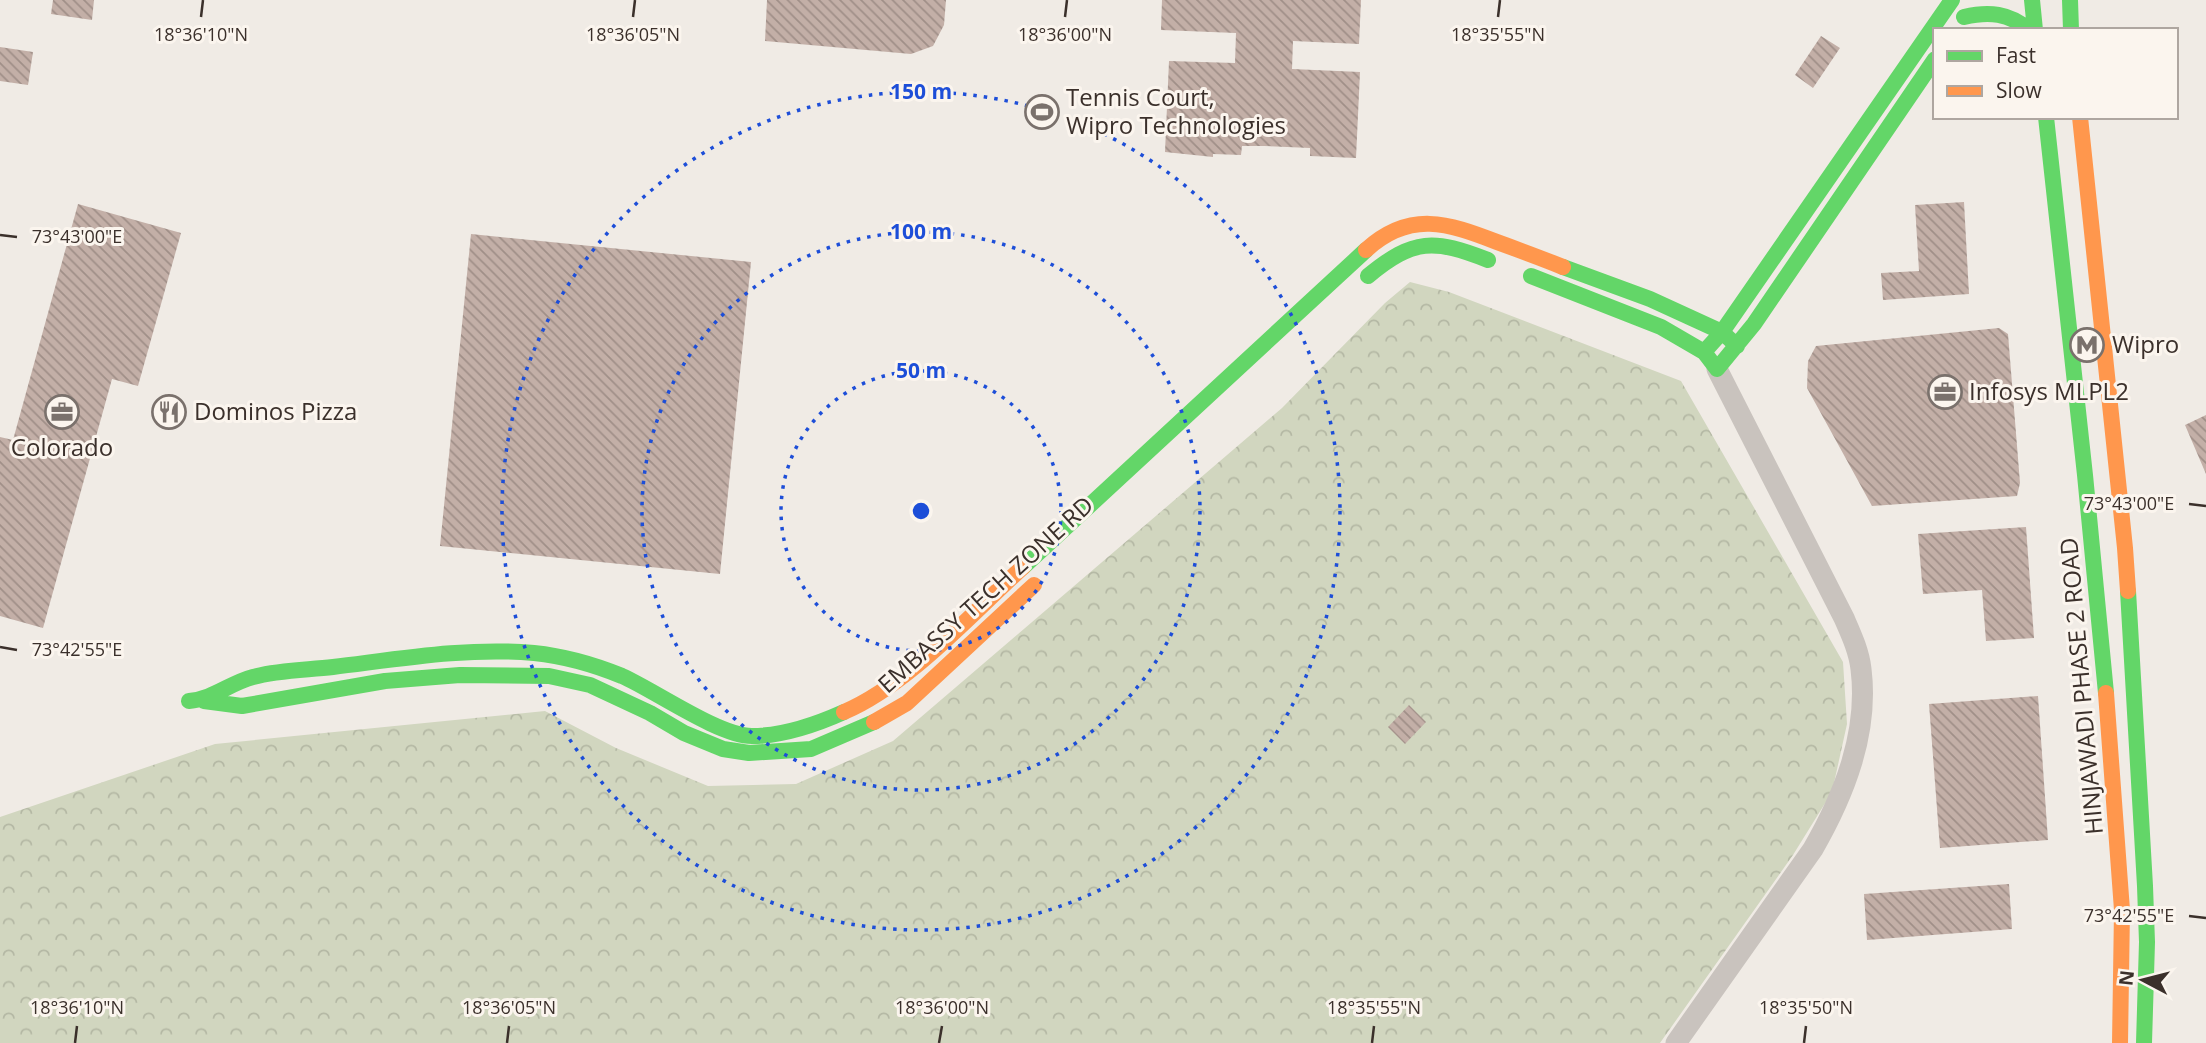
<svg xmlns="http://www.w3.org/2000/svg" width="2206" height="1043" font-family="'Open Sans',sans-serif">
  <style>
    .forest { fill: url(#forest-crowns) }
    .building { fill: url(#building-back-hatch) }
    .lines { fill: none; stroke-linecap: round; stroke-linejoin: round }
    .street { stroke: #c9c3be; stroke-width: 21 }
    .fast { stroke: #63d668; stroke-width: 16 }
    .slow { stroke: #ff974d; stroke-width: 16 }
    .ticks { fill: none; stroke: #3b302b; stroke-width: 2.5 }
    .ring { fill: none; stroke: #1d4ed8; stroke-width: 3.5; stroke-dasharray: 3.5 7 }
    .labels { text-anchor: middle; stroke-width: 6; stroke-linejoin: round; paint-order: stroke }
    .poi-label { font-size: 24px; fill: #3b302b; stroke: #fbf5ee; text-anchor: start }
    .street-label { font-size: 24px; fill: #3b302b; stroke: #fbf5ee }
    .ticks-label { font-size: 18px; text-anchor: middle; fill: #3b302b; stroke: #fbf5ee; stroke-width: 6; stroke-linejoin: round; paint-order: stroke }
    .centre { fill: #1d4ed8; stroke: #fbf5ee; stroke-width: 3.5 }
    .ring-label { font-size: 21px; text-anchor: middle; font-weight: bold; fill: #1d4ed8; stroke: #fbf5ee; stroke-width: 6; stroke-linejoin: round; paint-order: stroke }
  </style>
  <defs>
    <pattern id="forest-crowns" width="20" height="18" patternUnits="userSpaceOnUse" patternTransform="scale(1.75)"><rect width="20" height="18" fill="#d1d6bf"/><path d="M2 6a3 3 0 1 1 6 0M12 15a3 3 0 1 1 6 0" fill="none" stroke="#b4b8a4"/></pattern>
    <pattern id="building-back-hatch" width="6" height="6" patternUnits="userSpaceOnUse" patternTransform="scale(1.75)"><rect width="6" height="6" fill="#c3afa7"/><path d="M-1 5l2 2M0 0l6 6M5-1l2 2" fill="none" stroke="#a08f88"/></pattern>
  </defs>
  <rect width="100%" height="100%" fill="#f0ebe5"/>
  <path class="forest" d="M 1410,282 L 1449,292 L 1681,381 L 1843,662 L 1847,724 L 1832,792 L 1793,855 L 1660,1043 L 0,1043 L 0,817 L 215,744 L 545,711 L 616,748 L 708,786 L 796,784 L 893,741 L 1282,408 L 1385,303 Z"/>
  <path class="building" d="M 53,0 L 94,0 L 92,20 L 51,14 Z
    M 767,0 L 946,0 L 944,25 L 933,46 L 911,54 L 765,41 Z
    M 1162,0 L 1361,0 L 1359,44 L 1293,41 L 1292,69 L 1360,72 L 1356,158 L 1310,156 L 1310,148 L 1264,146 L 1242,146 L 1241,155 L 1213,154 L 1213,157 L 1165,152 L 1169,61 L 1235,63 L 1236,33 L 1161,30 Z
    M 1821,36 L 1840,48 L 1813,88 L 1795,75 Z
    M 0,47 L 33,52 L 28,85 L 0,81 Z
    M 1964,202 L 1969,294 L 1883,300 L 1881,273 L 1919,271 L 1915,205 Z
    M 78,204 L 181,233 L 138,386 L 112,379 L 43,628 L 0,616 L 0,437 L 13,440 Z
    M 471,234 L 751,262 L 720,574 L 440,546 Z
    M 1999,328 L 2008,334 L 2020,483 L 2017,496 L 1872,506 L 1807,388 L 1808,361 L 1816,346 Z
    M 2206,415 L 2206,474 L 2185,425 Z
    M 2026,527 L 2034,638 L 1986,641 L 1982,590 L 1923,594 L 1918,534 Z
    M 2038,696 L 2048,840 L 1940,848 L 1929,704 Z
    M 1409,705 L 1426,722 L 1405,744 L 1388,727 Z
    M 2009,884 L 2012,929 L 1867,940 L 1864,894 Z"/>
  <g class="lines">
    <path class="street" d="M 1676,1043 L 1813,849 C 1844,795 1869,733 1861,669 C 1859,651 1851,634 1844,618 L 1717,369"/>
    <path class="fast" d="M 2032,0 L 2035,30
      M 2070,0 L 2071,30
      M 1964,17 C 1989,11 2009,13 2029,30
      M 1935,59 L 1754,324 L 1717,369 L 1704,352 L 1722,332 L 1952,0
      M 2046,117 L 2085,475 L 2106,693
      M 1563,267 L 1650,299 L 1722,332 L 1737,346
      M 1368,276 C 1414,238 1434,239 1488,260
      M 1531,276 L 1661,327 L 1704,352
      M 1023,567 L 1366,250
      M 2128,591 L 2145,886 L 2147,942 L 2144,1043
      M 189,701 C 213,699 230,683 253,677 C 278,670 307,670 333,667 C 399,659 467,647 534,653 C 563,656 595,665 622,676 C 654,690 719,736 752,736 C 784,736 815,725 844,712
      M 204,701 L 242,706 L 385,681 L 460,675 L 549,676 L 590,685 L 650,713 L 684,733 L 723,749 L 749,753 L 811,749 L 874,722"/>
    <path class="slow" d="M 2080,117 L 2125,548 L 2128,591
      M 1366,250 C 1410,210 1448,223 1497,242 C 1519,250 1541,258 1563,267
      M 2106,693 L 2122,910 L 2120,1043
      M 844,712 C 909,684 970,615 1023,567
      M 874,722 L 907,703 L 1034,585"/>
  </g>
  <path class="ticks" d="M 201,17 L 203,0M 633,17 L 635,0M 1065,17 L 1067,0M 1498,17 L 1500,0M 0,235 L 17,237M 2189,504 L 2206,506M 0,647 L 17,650M 2189,916 L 2206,918M 75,1043 L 77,1026M 507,1043 L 509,1026M 939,1043 L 942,1026M 1372,1043 L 1374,1026M 1804,1043 L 1806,1026"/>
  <g class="ring">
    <circle cx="921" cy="511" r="140"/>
    <circle cx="921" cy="511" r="279"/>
    <circle cx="921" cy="511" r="419"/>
  </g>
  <defs>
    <g id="stadium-ring" transform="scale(1.75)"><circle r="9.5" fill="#fbf5ee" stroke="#7a716c" stroke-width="1.5"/><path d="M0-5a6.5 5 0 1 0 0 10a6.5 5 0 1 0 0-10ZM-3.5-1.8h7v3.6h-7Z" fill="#7a716c"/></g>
    <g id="metro-ring" transform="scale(1.75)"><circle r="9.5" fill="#fbf5ee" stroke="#7a716c" stroke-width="1.5"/><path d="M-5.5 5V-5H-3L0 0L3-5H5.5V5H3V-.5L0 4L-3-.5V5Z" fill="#7a716c"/></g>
    <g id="office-ring" transform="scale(1.75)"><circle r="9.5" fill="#fbf5ee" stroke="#7a716c" stroke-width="1.5"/><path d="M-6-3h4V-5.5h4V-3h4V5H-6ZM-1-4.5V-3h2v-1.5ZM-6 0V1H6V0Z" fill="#7a716c"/></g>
    <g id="restaurant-ring" transform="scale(1.75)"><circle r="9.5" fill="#fbf5ee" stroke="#7a716c" stroke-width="1.5"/><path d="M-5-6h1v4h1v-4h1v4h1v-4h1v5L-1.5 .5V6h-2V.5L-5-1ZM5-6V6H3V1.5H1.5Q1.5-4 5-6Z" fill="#7a716c"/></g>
  </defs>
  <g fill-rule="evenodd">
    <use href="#stadium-ring" x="1042" y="112"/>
    <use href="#metro-ring" x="2087" y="345"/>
    <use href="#office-ring" x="1945" y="392"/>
    <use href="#office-ring" x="62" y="412"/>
    <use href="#restaurant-ring" x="169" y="412"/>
  </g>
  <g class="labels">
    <g class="poi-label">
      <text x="1066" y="106">Tennis Court,<tspan x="1066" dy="28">Wipro Technologies</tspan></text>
      <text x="2112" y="353">Wipro</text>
      <text x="1969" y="400">Infosys MLPL2</text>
      <text x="194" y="420">Dominos Pizza</text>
      <text x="62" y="456" text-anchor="middle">Colorado</text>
    </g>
    <g class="street-label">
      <text transform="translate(986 595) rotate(-42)" y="8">EMBASSY TECH ZONE RD</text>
      <text transform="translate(2082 686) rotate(-95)" y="8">HINJAWADI PHASE 2 ROAD</text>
    </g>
  </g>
  <g class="ticks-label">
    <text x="201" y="41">18°36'10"N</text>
    <text x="633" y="41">18°36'05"N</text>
    <text x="1065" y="41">18°36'00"N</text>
    <text x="1498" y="41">18°35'55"N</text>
    <text x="77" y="243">73°43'00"E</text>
    <text x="2129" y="510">73°43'00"E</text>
    <text x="77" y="656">73°42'55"E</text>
    <text x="2129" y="922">73°42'55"E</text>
    <text x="77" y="1014">18°36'10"N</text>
    <text x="509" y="1014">18°36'05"N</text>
    <text x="942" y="1014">18°36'00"N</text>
    <text x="1374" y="1014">18°35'55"N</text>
    <text x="1806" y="1014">18°35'50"N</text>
  </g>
  <circle cx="921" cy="511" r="10" class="centre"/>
  <g class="ring-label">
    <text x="921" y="99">150 m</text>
    <text x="921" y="239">100 m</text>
    <text x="921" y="378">50 m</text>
  </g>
  <rect x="1933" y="28" width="245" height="91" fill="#fbf5ee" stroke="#aea6a0" stroke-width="2"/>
  <rect x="1947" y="51" width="35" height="10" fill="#63d668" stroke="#aea6a0" stroke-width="2"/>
  <text x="1996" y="63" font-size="21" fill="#3b302b">Fast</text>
  <rect x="1947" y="86" width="35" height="10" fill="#ff974d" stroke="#aea6a0" stroke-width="2"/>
  <text x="1996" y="98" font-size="21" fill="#3b302b">Slow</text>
  <g transform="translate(2143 980) rotate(277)" stroke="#fbf5ee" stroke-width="5" paint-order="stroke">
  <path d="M0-5L12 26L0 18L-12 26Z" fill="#3b302b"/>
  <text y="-10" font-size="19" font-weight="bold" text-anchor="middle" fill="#3b302b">N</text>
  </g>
</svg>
